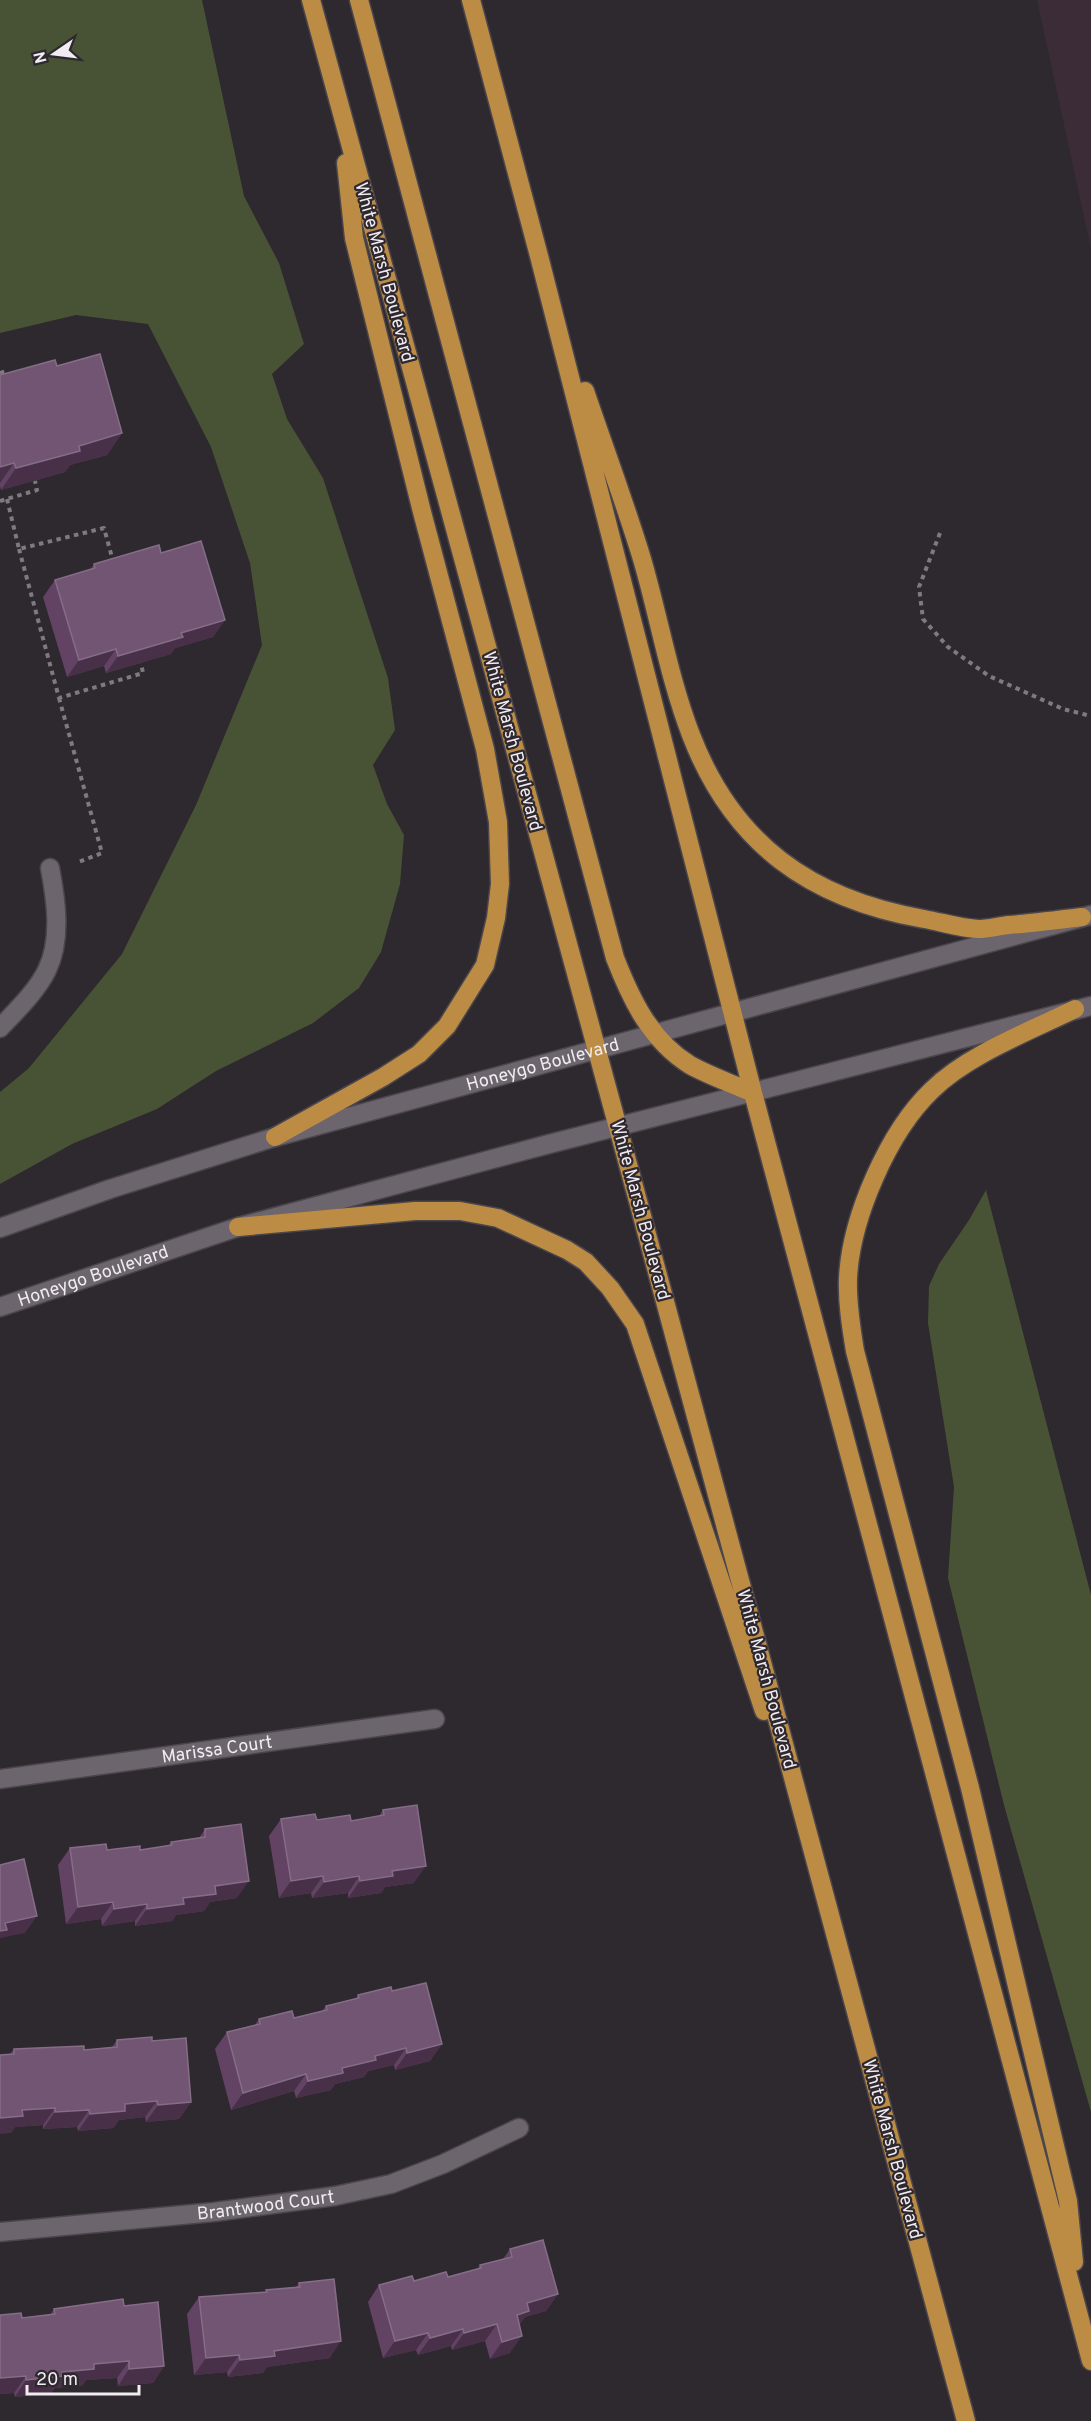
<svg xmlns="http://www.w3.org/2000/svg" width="1091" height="2421" font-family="Overpass,sans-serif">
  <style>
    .commercial { fill: #3c2c38 }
    .green { fill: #485335 }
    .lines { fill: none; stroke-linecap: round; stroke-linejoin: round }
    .minor-casing { stroke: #4b464b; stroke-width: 21 }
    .secondary-casing { stroke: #4b464b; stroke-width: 21 }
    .trunk-casing { stroke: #4b464b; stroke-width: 21 }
    .path { stroke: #807a80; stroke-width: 4; stroke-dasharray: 4.5 4.5; stroke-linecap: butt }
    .minor { stroke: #6c656d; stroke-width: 18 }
    .secondary { stroke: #6c656d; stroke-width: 18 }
    .trunk { stroke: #bc8c44; stroke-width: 18 }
    .wall { fill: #624364 }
    .shaded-wall { fill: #473048 }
    .building { fill: #715573; stroke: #856d87; stroke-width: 1.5 }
    .labels { text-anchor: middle; stroke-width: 4.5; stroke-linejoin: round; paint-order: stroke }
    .street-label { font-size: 18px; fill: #f1ecf1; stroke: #2e282f }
  </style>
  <rect width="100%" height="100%" fill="#2e282f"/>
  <path class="commercial" d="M 1037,0 L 1091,0 L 1091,249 Z"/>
  <path class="green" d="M 0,0 L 202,0 L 244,196 L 279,263 L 304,344 L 272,374 L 287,419 L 323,478 L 388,678 L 395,730 L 373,765 L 387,804 L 404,835 L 400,884 L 381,952 L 359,988 L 313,1023 L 216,1071 L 157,1109 L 72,1144 L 0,1184 L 0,1092 L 29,1068 L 122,954 L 196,805 L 262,645 L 250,563 L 211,447 L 148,324 L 76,315 L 0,333 Z
    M 986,1190 L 1091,1595 L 1091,2112 L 1004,1805 L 948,1578 L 954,1487 L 928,1323 L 929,1286 L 939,1264 L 969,1220 Z"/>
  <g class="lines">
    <g class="minor-casing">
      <g id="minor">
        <path d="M 0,1028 C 16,1011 37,991 47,970 C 62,939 56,900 50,868"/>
        <path id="s1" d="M 0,1779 L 435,1719"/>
        <path id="s2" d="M 0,2232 L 214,2212 L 335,2196 L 391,2184 L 443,2164 L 519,2128"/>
      </g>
    </g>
    <g class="secondary-casing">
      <g id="secondary">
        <path id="s3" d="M 0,1228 L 110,1189 L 275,1137 L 1091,915"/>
        <path id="s4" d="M 0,1307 L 238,1227 L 549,1144 L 1091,1006"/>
      </g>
    </g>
    <g class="trunk-casing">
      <path id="trunk" d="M 311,0 L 638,1201 L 966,2421
        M 359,0 L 615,958 C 631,999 650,1040 690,1065 C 710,1076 733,1084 753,1093
        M 471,0 L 539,256 L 753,1093 L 1091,2361
        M 585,391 C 604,447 625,503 642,559 C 659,617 669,678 691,735 C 733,844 810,899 924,919 C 941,922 960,928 978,929 C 988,929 999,926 1009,925 C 1034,923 1058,920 1082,917
        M 275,1137 L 383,1077 L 419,1054 L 447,1026 L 485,965 L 496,918 L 500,884 L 498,822 L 485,749 L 422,512 L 354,238 L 346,163
        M 238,1227 L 415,1211 L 460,1211 L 498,1218 L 567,1250 L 586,1262 L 610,1288 L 635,1324 L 764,1711
        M 1074,2262 L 1068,2201 L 970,1788 L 855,1351 C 851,1327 847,1302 848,1278 C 851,1218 888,1132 932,1090 C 967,1055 1030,1031 1075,1009"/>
    </g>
    <path class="path" d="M 0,373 L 6,371 L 7,377
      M 7,499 L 19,549 L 104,528 L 113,561
      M 0,501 L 37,490 L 35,481
      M 940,533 L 919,587 L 923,619 L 948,647 L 989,676 L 1063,709 L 1091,716
      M 19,549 L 59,698 L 143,673 L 141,663
      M 59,698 L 102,853 L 76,863"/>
    <use href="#minor" class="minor"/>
    <use href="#secondary" class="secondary"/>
    <use href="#trunk" class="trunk"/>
  </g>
  <path class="wall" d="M 57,366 L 122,433 L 107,455 L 70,465 L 65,472 L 1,490 L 0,486 L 0,375 Z
    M 161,553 L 225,620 L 213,637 L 175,648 L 171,654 L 106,673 L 104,666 L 67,677 L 43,597 L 55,580 L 90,570 L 94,564 Z
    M 383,1810 L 414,1883 L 385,1887 L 381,1893 L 348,1898 L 348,1893 L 312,1898 L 311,1893 L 279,1898 L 269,1836 L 281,1819 L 351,1821 L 379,1816 Z
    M 205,1829 L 237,1898 L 210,1902 L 204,1911 L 176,1915 L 172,1921 L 135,1926 L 135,1921 L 102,1926 L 101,1919 L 66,1924 L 58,1865 L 70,1848 L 107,1850 L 140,1850 L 168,1846 L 171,1842 L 199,1838 Z
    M 392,1991 L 442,2044 L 430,2061 L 395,2070 L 394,2065 L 368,2071 L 364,2077 L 335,2084 L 331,2090 L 296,2098 L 294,2091 L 231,2110 L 215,2049 L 227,2032 L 254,2026 L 259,2019 L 294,2018 L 322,2011 L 326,2006 L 356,1998 L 358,1995 Z
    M 117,2040 L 152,2041 L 191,2102 L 179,2119 L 146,2122 L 145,2117 L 119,2120 L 113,2128 L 78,2131 L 77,2127 L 43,2129 L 43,2125 L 15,2127 L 11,2133 L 10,2054 L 14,2049 L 84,2050 L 112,2047 Z
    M 510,2249 L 558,2294 L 546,2311 L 525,2317 L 519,2325 L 510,2353 L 490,2359 L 485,2341 L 452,2350 L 451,2346 L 418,2355 L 416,2350 L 383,2358 L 368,2302 L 379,2285 L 448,2277 L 477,2269 L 480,2265 L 503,2259 Z
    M 299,2283 L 330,2358 L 267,2367 L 263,2373 L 228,2377 L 227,2372 L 194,2375 L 187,2314 L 199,2297 L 265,2293 L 266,2290 L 296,2287 Z
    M 124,2306 L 164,2366 L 153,2383 L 118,2386 L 117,2378 L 86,2380 L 82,2386 L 55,2388 L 51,2393 L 15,2397 L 14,2393 L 0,2394 L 0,2315 L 22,2318 L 50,2315 L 54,2309 Z"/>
  <path class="shaded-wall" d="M 122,433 L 107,455 L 70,465 L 65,472 L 1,490 L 16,468 L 79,446 Z
    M 14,463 L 0,483 L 0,467 Z
    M 225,620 L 213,637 L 175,648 L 171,654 L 106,673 L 118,656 L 181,633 Z
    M 116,649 L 104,666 L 67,677 L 79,660 Z
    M 426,1866 L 414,1883 L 385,1887 L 381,1893 L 348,1898 L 360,1881 L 392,1871 Z
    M 323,1876 L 311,1893 L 279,1898 L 291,1881 Z
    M 359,1876 L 348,1893 L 312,1898 L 324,1882 Z
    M 249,1881 L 237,1898 L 210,1902 L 204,1911 L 176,1915 L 172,1921 L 135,1926 L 147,1909 L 183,1898 L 215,1886 Z
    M 113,1902 L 101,1919 L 66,1924 L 78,1907 Z
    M 147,1904 L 135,1921 L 102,1926 L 114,1909 Z
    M 37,1916 L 25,1933 L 1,1938 L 0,1939 L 0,1930 L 5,1923 Z
    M 442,2044 L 430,2061 L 395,2070 L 407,2053 Z
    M 406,2048 L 394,2065 L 368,2071 L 364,2077 L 335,2084 L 331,2090 L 296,2098 L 308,2081 L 375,2056 Z
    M 306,2074 L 294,2091 L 231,2110 L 243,2093 Z
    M 157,2101 L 145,2117 L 119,2120 L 113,2128 L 78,2131 L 90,2114 L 125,2104 Z
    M 191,2102 L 179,2119 L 146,2122 L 158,2105 Z
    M 55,2108 L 43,2125 L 15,2127 L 11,2133 L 0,2134 L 0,2118 L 22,2110 Z
    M 89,2110 L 77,2127 L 43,2129 L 55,2112 Z
    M 558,2294 L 546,2311 L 525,2317 L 517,2328 L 505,2332 L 527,2303 Z
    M 497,2324 L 485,2341 L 452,2350 L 464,2333 Z
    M 463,2329 L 451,2346 L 418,2355 L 430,2338 Z
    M 428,2333 L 416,2350 L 383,2358 L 395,2341 Z
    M 522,2336 L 510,2353 L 490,2359 L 502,2342 Z
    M 341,2341 L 330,2358 L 267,2367 L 263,2373 L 228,2377 L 240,2360 L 274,2351 Z
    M 239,2355 L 227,2372 L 194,2375 L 206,2358 Z
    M 129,2361 L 117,2378 L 86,2380 L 82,2386 L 55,2388 L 51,2393 L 15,2397 L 26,2380 L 94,2364 Z
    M 164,2366 L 153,2383 L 118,2386 L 129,2369 Z
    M 26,2376 L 14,2393 L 0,2394 L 0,2378 Z"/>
  <path class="building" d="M 100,354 L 122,433 L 79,446 L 80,451 L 16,468 L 14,463 L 0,467 L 0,375 L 55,360 L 57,366 Z
    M 201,541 L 225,620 L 181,633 L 183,637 L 118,656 L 116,649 L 79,660 L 55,580 L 95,568 L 94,564 L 159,545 L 161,553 Z
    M 417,1805 L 426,1866 L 392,1871 L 393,1876 L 360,1881 L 359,1876 L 324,1882 L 323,1876 L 291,1881 L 281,1819 L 315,1814 L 317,1820 L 350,1815 L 351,1821 L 384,1815 L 383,1810 Z
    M 241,1824 L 249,1881 L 215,1886 L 216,1894 L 183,1898 L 184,1904 L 147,1909 L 147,1904 L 114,1909 L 113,1902 L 78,1907 L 70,1848 L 106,1844 L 107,1850 L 140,1846 L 140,1850 L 172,1845 L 171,1842 L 205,1837 L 205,1829 Z
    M 24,1859 L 37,1916 L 5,1923 L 7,1930 L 0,1931 L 0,1865 Z
    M 426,1983 L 442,2044 L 407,2053 L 406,2048 L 375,2056 L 376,2060 L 342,2068 L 343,2073 L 308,2081 L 306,2074 L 243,2093 L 227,2032 L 260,2024 L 259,2019 L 292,2011 L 294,2018 L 327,2010 L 326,2006 L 359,1998 L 358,1995 L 391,1987 L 392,1991 Z
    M 152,2037 L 152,2041 L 186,2038 L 191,2102 L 158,2105 L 157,2101 L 125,2104 L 125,2111 L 90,2114 L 89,2110 L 55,2112 L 55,2108 L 22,2110 L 23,2116 L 0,2118 L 0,2055 L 14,2054 L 14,2049 L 84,2046 L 84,2050 L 117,2047 L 117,2040 Z
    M 543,2240 L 558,2294 L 527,2303 L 529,2311 L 517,2315 L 522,2336 L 502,2342 L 497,2324 L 464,2333 L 463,2329 L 430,2338 L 428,2333 L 395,2341 L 379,2285 L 412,2276 L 414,2281 L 446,2272 L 448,2277 L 481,2268 L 480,2265 L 512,2257 L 510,2249 Z
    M 334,2279 L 341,2341 L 274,2351 L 275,2356 L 240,2360 L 239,2355 L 206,2358 L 199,2297 L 267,2292 L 266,2290 L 300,2287 L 299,2283 Z
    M 123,2299 L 124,2306 L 158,2302 L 164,2366 L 129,2369 L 129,2361 L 94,2364 L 94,2369 L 62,2372 L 63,2376 L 26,2380 L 26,2376 L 0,2378 L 0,2315 L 21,2313 L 22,2318 L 55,2314 L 54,2309 Z"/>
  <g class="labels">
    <g class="street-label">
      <text transform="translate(385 272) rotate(75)" y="6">White Marsh Boulevard</text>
      <text transform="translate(513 741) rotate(75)" y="6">White Marsh Boulevard</text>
      <text dy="6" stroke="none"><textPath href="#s3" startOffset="567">Honeygo Boulevard</textPath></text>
      <text transform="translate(641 1210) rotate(75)" y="6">White Marsh Boulevard</text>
      <text dy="6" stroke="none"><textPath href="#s4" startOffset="98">Honeygo Boulevard</textPath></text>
      <text transform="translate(767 1679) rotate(75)" y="6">White Marsh Boulevard</text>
      <text dy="6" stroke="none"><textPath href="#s1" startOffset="219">Marissa Court</textPath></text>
      <text transform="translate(893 2149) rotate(75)" y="6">White Marsh Boulevard</text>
      <text dy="6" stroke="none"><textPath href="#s2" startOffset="267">Brantwood Court</textPath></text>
    </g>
  </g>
  <g transform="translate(54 54) rotate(256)" stroke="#2e282f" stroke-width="4.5" paint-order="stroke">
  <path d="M0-4.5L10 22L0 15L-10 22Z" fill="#f1ecf1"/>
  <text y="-9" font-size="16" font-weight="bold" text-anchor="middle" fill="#f1ecf1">N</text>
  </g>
  <path d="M27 2385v9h112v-9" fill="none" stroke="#f1ecf1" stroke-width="3"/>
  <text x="36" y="2385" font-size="18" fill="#f1ecf1" stroke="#2e282f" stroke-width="4.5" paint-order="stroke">20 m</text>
</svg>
